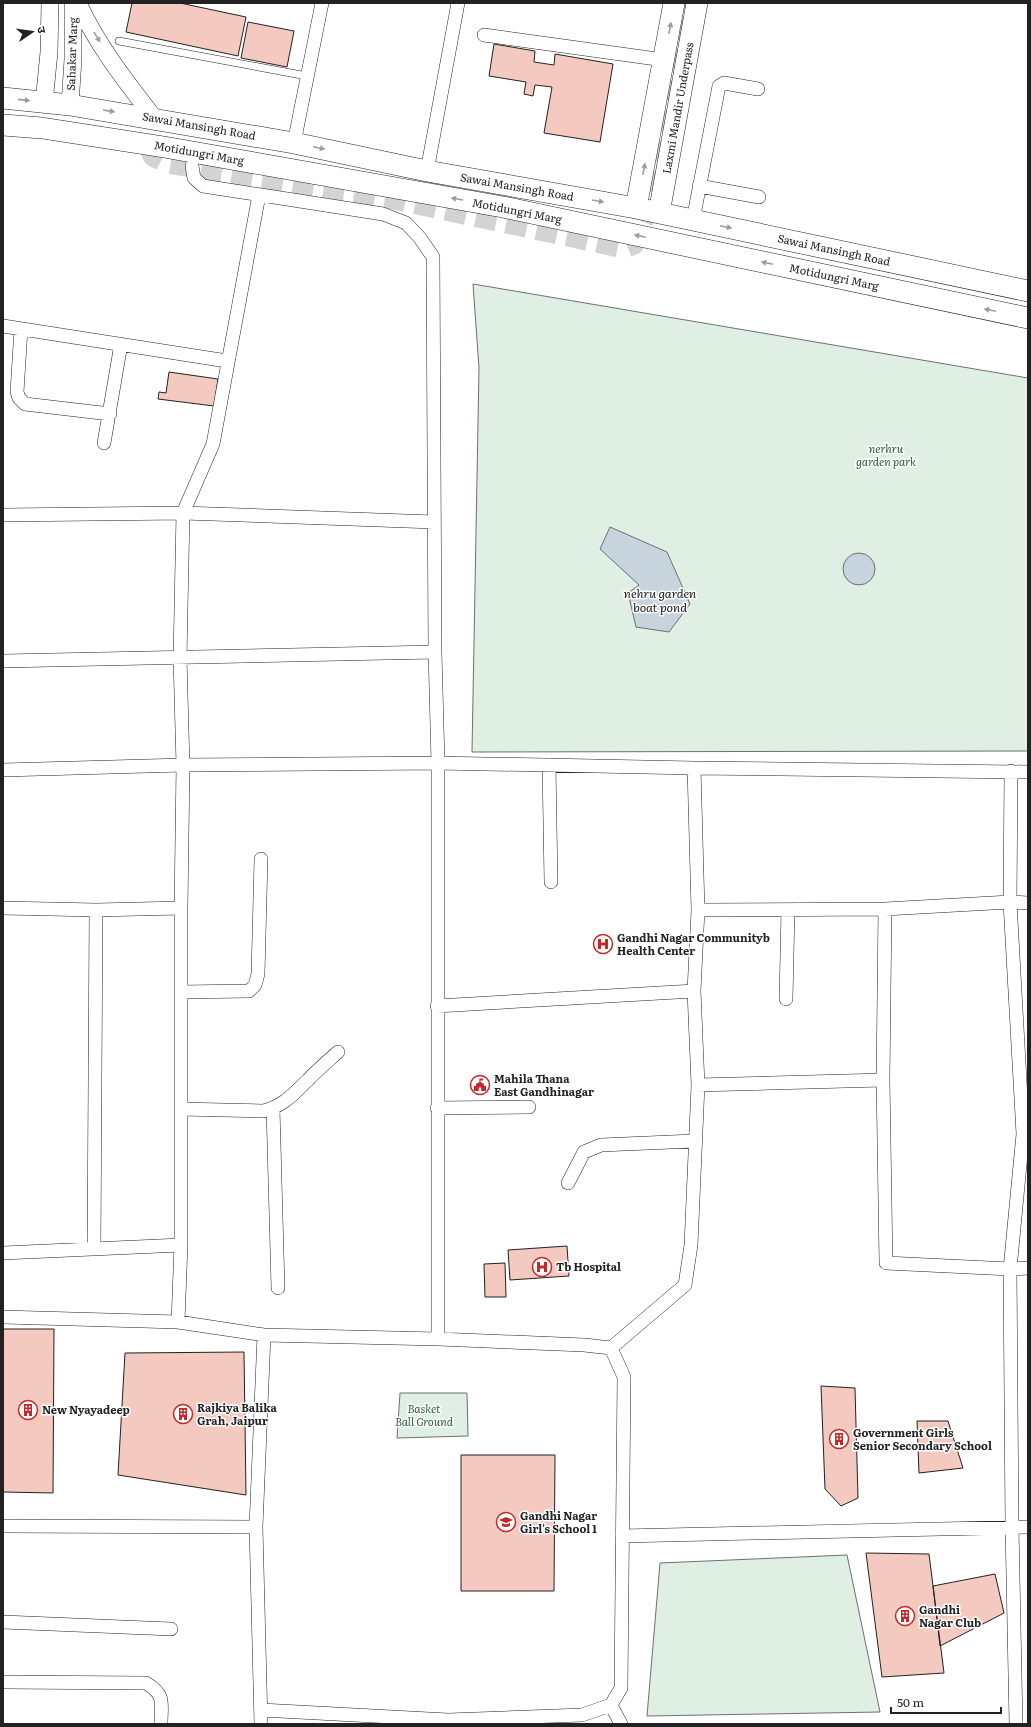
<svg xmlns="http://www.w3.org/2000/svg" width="1031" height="1727" font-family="Literata,'Noto Sans Devanagari',serif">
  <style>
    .green { fill: #e0efe3; stroke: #6f6f6f }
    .water { fill: #c7d3dd; stroke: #6f6f6f }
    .building { fill: #f3c9c0; stroke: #222 }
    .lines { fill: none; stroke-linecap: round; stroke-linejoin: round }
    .primary-tunnel { stroke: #d3d3d3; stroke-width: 21; stroke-dasharray: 21 10; stroke-linecap: butt }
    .service-casing { stroke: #222; stroke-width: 8 }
    .minor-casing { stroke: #222; stroke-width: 14 }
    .tertiary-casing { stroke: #222; stroke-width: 18 }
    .primary-casing { stroke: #222; stroke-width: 22 }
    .service { stroke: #fff; stroke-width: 7 }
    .minor { stroke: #fff; stroke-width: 13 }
    .tertiary { stroke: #fff; stroke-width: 17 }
    .primary { stroke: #fff; stroke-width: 21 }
    .oneway { fill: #9c9c9c }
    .labels { text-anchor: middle; stroke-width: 3; stroke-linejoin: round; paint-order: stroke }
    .street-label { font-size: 11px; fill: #222; stroke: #fff }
    .park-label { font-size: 11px; font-style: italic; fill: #2f5e38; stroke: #fff }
    .poi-label { font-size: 11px; font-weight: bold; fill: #222; stroke: #fff; text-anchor: start }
    .water-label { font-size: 12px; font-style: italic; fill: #222; stroke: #fff }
  </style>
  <rect width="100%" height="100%" fill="#fff"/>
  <path class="green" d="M 473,284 L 1028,378 L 1028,751 L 472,752 L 479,368 Z
    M 400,1393 L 467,1393 L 468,1436 L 397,1438 Z
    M 847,1555 L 880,1712 L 647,1716 L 660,1563 Z"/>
  <path class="water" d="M 610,527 L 667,552 L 690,604 L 669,632 L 636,627 L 628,593 L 639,585 L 600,549 Z
    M843 569a16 16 0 1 1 32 0a16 16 0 1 1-32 0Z"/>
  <path class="building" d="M 132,3 L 180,3 L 246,17 L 238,56 L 126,32 Z
    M 248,22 L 294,31 L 287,67 L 241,58 Z
    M 494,44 L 535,51 L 534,62 L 554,65 L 555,54 L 613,64 L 600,142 L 544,133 L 552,87 L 535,85 L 533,96 L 524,94 L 526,82 L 489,76 Z
    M 169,372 L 218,379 L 214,406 L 158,399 L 159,392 L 166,393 Z
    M 567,1246 L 569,1276 L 510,1280 L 508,1250 Z
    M 505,1263 L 506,1297 L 485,1297 L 484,1264 Z
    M 3,1329 L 54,1329 L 53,1493 L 3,1492 Z
    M 244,1352 L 246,1495 L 118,1475 L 125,1353 Z
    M 821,1386 L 855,1388 L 858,1498 L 841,1506 L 825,1489 Z
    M 917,1421 L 948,1421 L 963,1468 L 919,1473 Z
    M 461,1455 L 555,1455 L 554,1591 L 461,1591 Z
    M 866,1553 L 929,1554 L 944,1673 L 882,1677 Z
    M 995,1574 L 1004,1613 L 940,1646 L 933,1586 Z"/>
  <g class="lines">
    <path class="primary-tunnel" d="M 149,145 L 153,156 L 167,163 L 394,199 L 624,248 L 634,244 L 643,221 L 653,178 L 685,3"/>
    <g class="service-casing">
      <path id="service" d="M 119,41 L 307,76"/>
    </g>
    <g class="minor-casing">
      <path id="minor" d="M 484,35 L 664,60
        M 294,143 L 322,3
        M 192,166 L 194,178 L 203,186 L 383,214 L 406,223 L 420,238 L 433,257 L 435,652 L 438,763 L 438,1339
        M 427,171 L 458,3
        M 699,186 L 759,197
        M 693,220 L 719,86 L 724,83 L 758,89
        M 3,326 L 227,361
        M 21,329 L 17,392 L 19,398 L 25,404 L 110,414
        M 104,443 L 121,344
        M 3,515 L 183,513 L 434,522
        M 3,661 L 435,652
        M 549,765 L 551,882
        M 3,770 L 183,765 L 438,763 L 694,768 L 1028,772
        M 1011,771 L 1010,902 L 1023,1134 L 1010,1269 L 1012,1527 L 1016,1724
        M 3,908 L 96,910 L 181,908
        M 885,909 L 883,1080 L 886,1263 L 1010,1269 L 1028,1268
        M 698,910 L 885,909 L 1010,902 L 1028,903
        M 181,992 L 249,991 L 255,985 L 258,974 L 261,859
        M 786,999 L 788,910
        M 437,1006 L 694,991
        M 698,1085 L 883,1080
        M 273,1108 L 278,1288
        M 437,1108 L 529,1107
        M 181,1109 L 263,1111 C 284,1106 293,1094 308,1080 C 317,1070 328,1061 338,1052
        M 568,1183 L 584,1152 L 601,1145 L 694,1141
        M 94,1249 L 96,910
        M 3,1253 L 181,1245
        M 3,1317 L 178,1322 L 264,1335
        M 178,1322 L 181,1245 L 181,908 L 183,765 L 180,658 L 183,513 L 213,444 L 259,195
        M 611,1348 L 685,1285 L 691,1245 L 698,1085 L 694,991 L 698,910 L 694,768
        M 3,1526 L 256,1527
        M 622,1536 L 1028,1527
        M 3,1622 L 171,1629
        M 3,1682 L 146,1683 C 166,1695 161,1703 161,1724
        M 611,1705 L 621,1724
        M 261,1710 L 448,1720 L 582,1715 L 611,1705 L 621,1688 L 624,1377 L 611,1348 L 584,1345 L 438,1339 L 264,1335 L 256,1527 L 261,1724"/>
    </g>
    <g class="tertiary-casing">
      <path id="tertiary" d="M 78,3 C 97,45 127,83 155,119
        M 44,103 L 49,52 L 50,3
        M 70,105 L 73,59 L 73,3"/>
    </g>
    <g class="primary-casing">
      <path id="primary" d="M 3,98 L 70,105 L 294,143 L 427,171 L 636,208 L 1028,291
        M 3,125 L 42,128 L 164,147 L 503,207 L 1028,318
        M 636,208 L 674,3
        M 659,213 L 697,3"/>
    </g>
    <use href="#service" class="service"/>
    <use href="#minor" class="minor"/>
    <use href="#tertiary" class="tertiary"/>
    <use href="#primary" class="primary"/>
  </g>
  <defs><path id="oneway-solid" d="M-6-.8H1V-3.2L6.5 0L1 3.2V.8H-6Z"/></defs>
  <g class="oneway">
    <use href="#oneway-solid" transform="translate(670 28) rotate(-80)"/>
    <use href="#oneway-solid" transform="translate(97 37) rotate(58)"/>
    <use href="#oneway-solid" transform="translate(24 100) rotate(6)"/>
    <use href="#oneway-solid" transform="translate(109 111) rotate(9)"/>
    <use href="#oneway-solid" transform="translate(319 148) rotate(12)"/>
    <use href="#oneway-solid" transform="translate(644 169) rotate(-79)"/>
    <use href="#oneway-solid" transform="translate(457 199) rotate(-170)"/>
    <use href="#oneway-solid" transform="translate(598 201) rotate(10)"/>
    <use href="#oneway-solid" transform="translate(726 227) rotate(12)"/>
    <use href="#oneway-solid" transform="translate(640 236) rotate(-168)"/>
    <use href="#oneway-solid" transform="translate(767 263) rotate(-168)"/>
    <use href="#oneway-solid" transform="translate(990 310) rotate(-168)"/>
  </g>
  <defs>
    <g id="hospital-ring" transform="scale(1)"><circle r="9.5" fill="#fff" stroke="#c62828" stroke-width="1.5"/><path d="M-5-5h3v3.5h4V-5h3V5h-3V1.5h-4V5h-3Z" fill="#c62828"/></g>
    <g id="civic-ring" transform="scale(1)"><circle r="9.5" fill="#fff" stroke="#c62828" stroke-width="1.5"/><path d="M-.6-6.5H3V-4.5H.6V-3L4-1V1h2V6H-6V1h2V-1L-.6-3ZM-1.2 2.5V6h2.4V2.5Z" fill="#c62828"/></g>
    <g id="building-ring" transform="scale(1)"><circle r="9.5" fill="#fff" stroke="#c62828" stroke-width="1.5"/><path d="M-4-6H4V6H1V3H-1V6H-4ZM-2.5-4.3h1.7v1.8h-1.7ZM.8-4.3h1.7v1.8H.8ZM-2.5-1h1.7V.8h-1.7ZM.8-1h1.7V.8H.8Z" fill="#c62828"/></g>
    <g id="school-ring" transform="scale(1)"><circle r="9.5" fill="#fff" stroke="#c62828" stroke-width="1.5"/><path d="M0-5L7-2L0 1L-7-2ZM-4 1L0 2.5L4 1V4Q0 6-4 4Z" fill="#c62828"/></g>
  </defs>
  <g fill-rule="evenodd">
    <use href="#hospital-ring" x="603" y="944"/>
    <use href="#civic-ring" x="480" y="1085"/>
    <use href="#hospital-ring" x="542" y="1267"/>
    <use href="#building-ring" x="28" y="1410"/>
    <use href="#building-ring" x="183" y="1414"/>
    <use href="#building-ring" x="839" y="1439"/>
    <use href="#school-ring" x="506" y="1522"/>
    <use href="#building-ring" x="905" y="1616"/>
  </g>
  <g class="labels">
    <g class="street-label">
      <text transform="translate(72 54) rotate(-88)" y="4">Sahakar Marg</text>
      <text transform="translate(678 108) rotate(-80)" y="4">Laxmi Mandir Underpass</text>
      <text transform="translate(199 126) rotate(10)" y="4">Sawai Mansingh Road</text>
      <text transform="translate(199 153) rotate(10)" y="4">Motidungri Marg</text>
      <text transform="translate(517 187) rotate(10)" y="4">Sawai Mansingh Road</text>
      <text transform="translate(517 211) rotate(11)" y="4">Motidungri Marg</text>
      <text transform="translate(834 250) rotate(12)" y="4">Sawai Mansingh Road</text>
      <text transform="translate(834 277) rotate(12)" y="4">Motidungri Marg</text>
    </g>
    <g class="park-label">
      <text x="886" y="453">nerhru<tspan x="886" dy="13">garden park</tspan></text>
      <text x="424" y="1413">Basket<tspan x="424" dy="13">Ball Ground</tspan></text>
    </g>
    <g class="poi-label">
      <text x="617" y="942">Gandhi Nagar Communityb<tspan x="617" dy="13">Health Center</tspan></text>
      <text x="494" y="1083">Mahila Thana<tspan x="494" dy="13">East Gandhinagar</tspan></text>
      <text x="556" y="1271">Tb Hospital</text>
      <text x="197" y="1412">Rajkiya Balika<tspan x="197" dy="13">Grah, Jaipur</tspan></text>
      <text x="42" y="1414">New Nyayadeep</text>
      <text x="853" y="1437">Government Girls<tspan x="853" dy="13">Senior Secondary School</tspan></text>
      <text x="520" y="1520">Gandhi Nagar<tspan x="520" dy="13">Girl's School 1</tspan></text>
      <text x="919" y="1614">Gandhi<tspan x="919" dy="13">Nagar Club</tspan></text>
    </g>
    <g class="water-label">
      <text x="660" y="598">nehru garden<tspan x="660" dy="14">boat pond</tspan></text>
    </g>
  </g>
  <rect width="1031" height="1727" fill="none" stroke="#222222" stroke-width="8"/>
  <g transform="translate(32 32) rotate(77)" stroke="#ffffff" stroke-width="3" paint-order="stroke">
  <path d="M0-3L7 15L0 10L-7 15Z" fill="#222222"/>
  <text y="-6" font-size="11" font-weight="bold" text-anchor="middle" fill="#222222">उ</text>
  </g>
  <path d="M891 1707v6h110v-6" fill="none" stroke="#222222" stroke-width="2"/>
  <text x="897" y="1707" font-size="12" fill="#222222" stroke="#ffffff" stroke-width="3" paint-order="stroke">50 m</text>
</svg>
